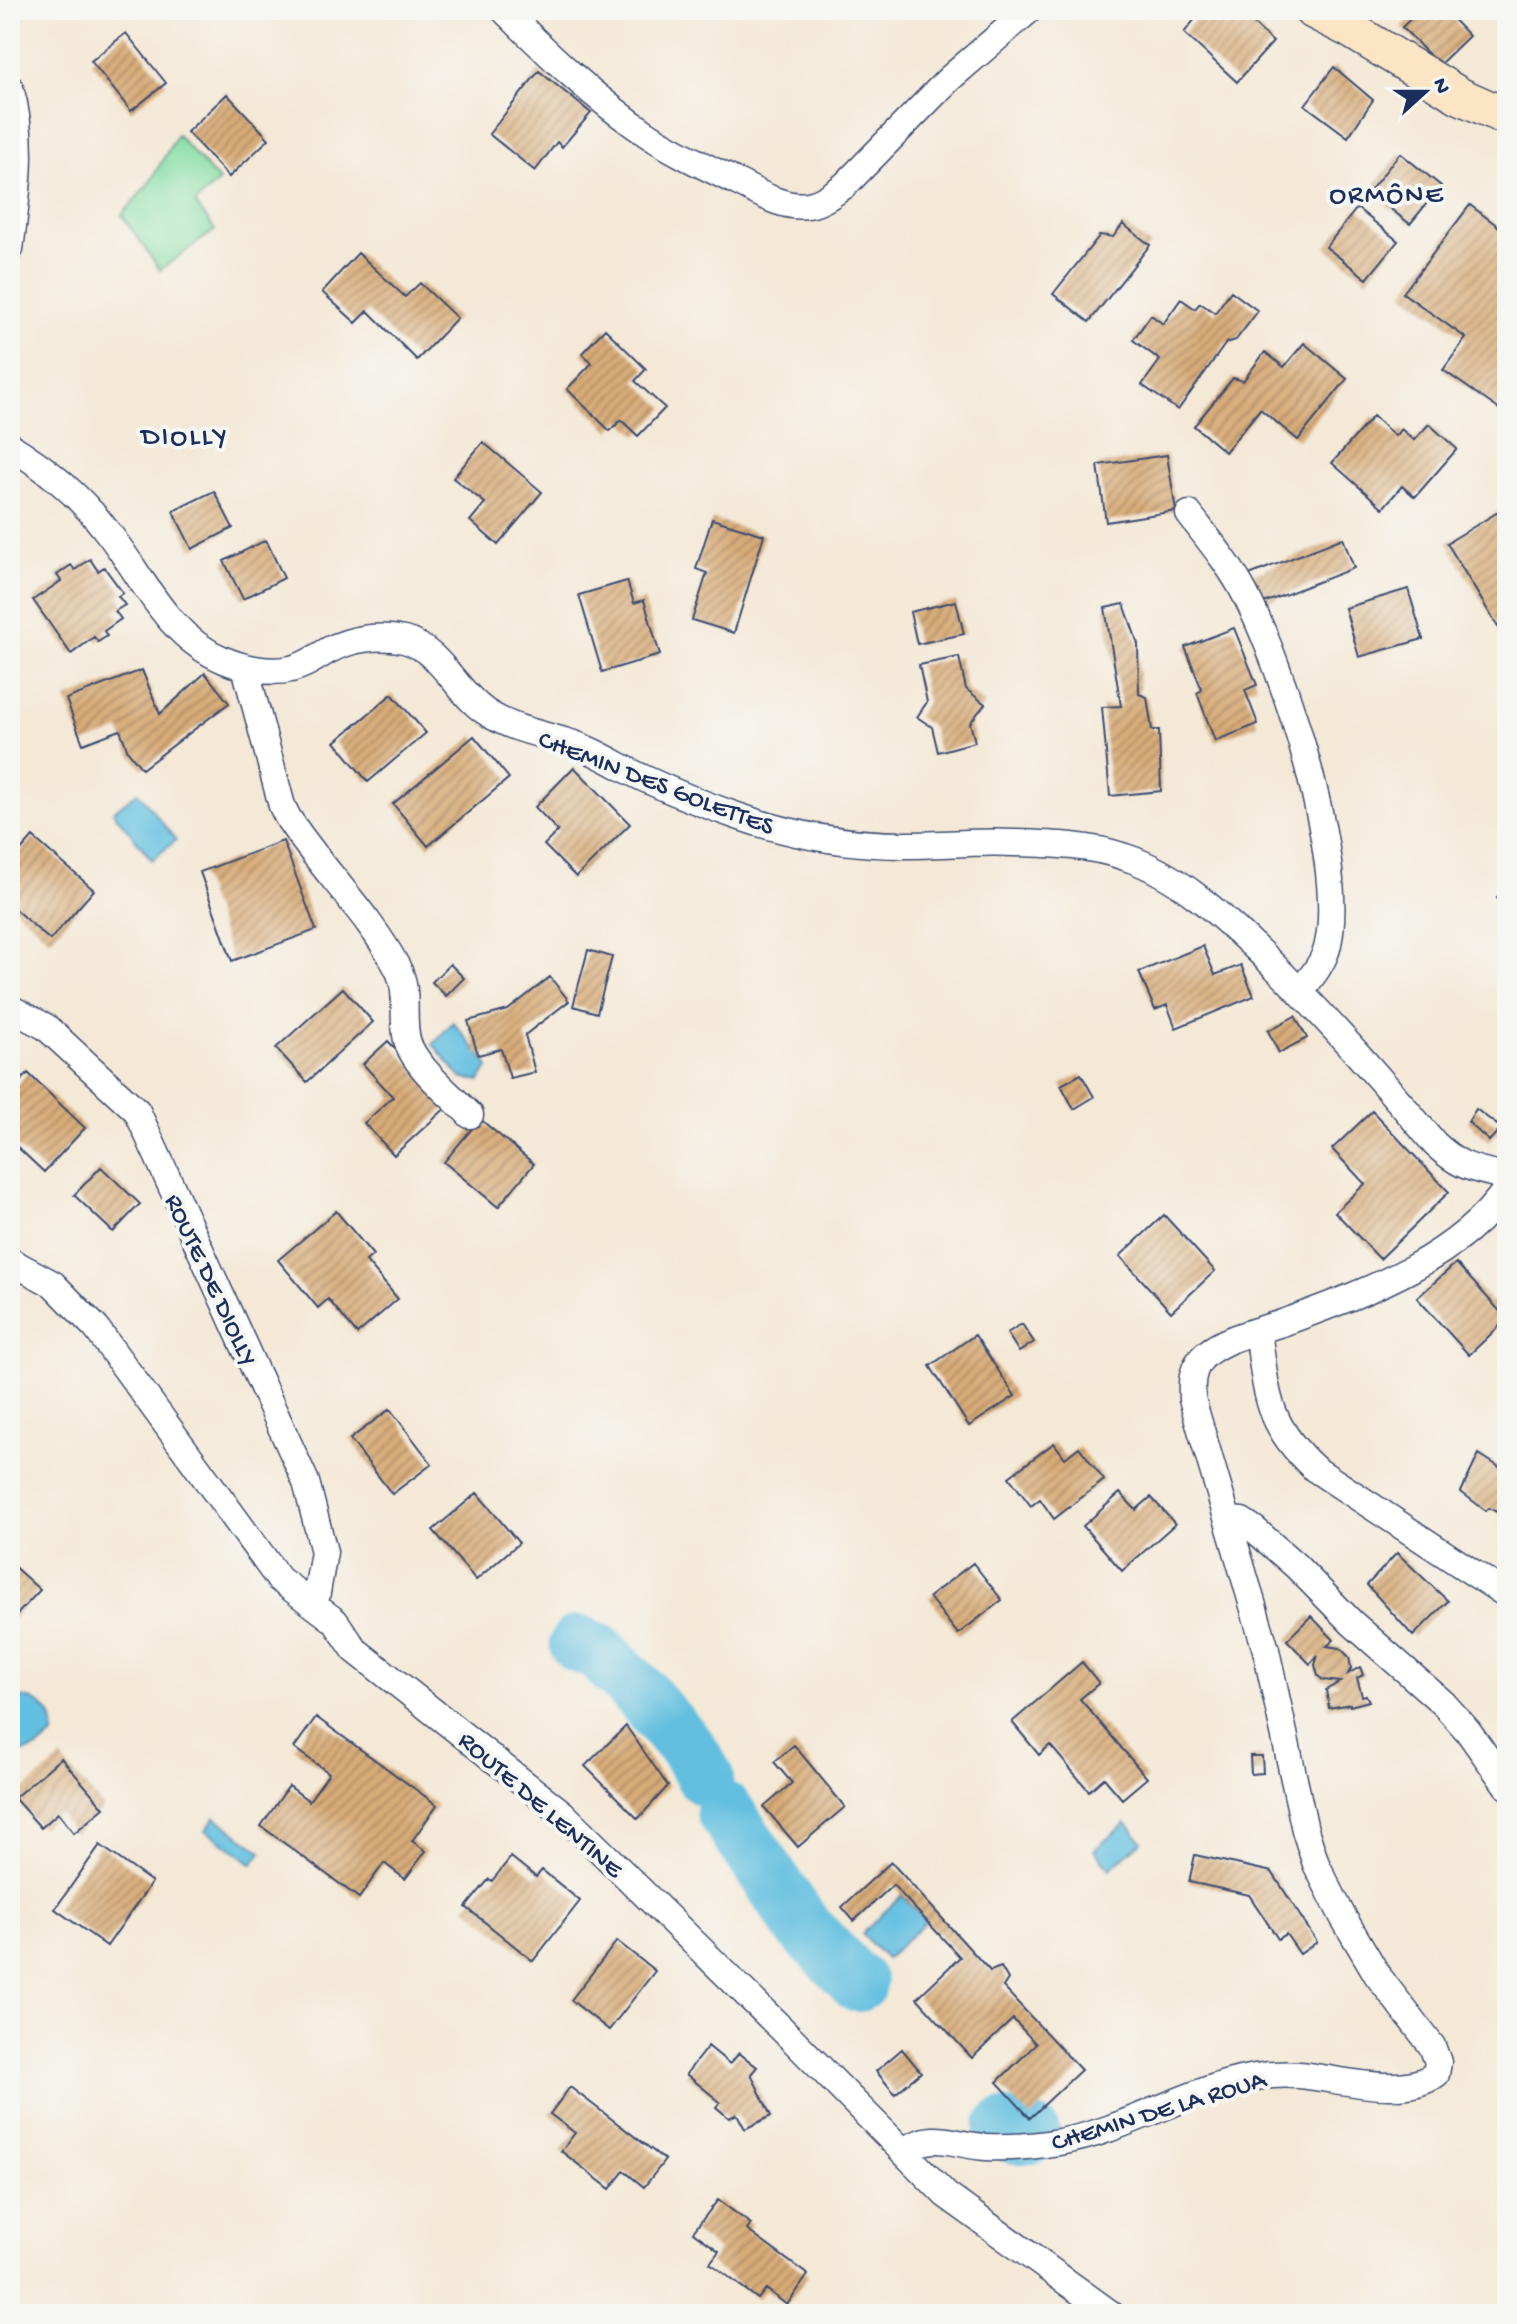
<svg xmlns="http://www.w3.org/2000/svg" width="1517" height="2324" font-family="'Gochi Hand',sans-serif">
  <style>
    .garden { fill: #85dea3; stroke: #508680; stroke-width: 2 }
    .water { fill: #62bfe0; stroke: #3e779f; stroke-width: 2 }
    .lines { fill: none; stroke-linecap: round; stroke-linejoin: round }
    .river { stroke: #62bfe0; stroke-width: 58 }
    .building { fill: url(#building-hatch) }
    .street-casing { stroke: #3c4b70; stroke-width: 29 }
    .secondary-casing { stroke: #3c4b70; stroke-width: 39 }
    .street { stroke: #fff; stroke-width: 26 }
    .secondary { stroke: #fce5c4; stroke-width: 36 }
    .labels { text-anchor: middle; stroke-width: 8; stroke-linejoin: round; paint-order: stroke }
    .street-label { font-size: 26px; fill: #1b2f5e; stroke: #f6f6f2 }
    .neighbourhood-label { font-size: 28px; letter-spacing: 2px; fill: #1b2f5e; stroke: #f6f6f2 }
  </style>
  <defs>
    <pattern id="building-hatch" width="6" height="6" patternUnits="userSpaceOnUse" patternTransform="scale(2)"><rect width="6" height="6" fill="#d8ac78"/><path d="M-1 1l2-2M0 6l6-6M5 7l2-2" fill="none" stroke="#ae8c66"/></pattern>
  </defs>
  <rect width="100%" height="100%" fill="#f6f6f2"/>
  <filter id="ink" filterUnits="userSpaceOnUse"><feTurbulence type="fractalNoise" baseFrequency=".0125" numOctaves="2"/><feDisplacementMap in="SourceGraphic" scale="16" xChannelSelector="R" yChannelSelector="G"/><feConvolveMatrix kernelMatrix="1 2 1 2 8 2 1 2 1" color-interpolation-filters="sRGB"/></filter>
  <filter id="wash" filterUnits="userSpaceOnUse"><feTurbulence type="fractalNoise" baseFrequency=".006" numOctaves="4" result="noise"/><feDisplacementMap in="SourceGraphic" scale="32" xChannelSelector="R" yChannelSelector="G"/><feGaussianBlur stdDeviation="1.8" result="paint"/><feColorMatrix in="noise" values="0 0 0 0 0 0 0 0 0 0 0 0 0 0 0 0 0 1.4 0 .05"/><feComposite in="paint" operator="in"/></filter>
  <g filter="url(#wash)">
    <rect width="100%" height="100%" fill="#f4e8d6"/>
    <path class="garden" d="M 177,135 L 219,181 L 195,203 L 215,230 L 160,270 L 122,215 L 150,182 Z"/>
    <path class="water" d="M 138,792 L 176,840 L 152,860 L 113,812 Z
      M 453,1022 L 489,1066 L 480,1081 L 461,1078 L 433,1044 Z
      M 17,1697 C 39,1698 56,1712 53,1735 L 38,1748 L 10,1756 L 10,1699 Z
      M 215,1817 L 262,1852 L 253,1864 L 206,1830 Z
      M 1126,1823 L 1142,1841 L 1110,1869 L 1094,1850 Z
      M 902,1895 L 926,1921 L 886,1959 L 862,1934 Z"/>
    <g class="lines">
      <path class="river" d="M 578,1644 L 598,1652 L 636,1689 L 689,1750 L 705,1777
        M 725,1811 L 803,1927 L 858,1983
        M 1003,2128 L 1014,2135 L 1032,2135"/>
    </g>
    <g id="blocks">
      <path class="building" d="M 1202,10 L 1239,10 L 1273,42 L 1237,82 L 1184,33 Z
        M 1420,10 L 1444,10 L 1469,36 L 1439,65 L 1402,27 Z
        M 126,33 L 166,83 L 131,111 L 91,61 Z
        M 1334,67 L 1373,100 L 1348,137 L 1305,105 Z
        M 539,71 L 591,113 L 562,147 L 557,142 L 535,171 L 489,134 Z
        M 227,94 L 269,139 L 229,177 L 187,132 Z
        M 1400,153 L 1441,186 L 1410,224 L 1369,192 Z
        M 1470,205 L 1507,233 L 1507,284 L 1499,296 L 1507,301 L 1507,401 L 1500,410 L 1443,370 L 1466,338 L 1403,293 Z
        M 1357,208 L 1398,241 L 1367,279 L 1326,247 Z
        M 1123,224 L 1150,245 L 1089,322 L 1053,294 L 1100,235 L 1113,237 Z
        M 358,253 L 405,297 L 420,283 L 457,318 L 417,360 L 368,311 L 356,323 L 322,292 Z
        M 1231,291 L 1258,311 L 1236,340 L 1226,343 L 1178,410 L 1142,385 L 1160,360 L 1133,340 L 1151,315 L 1163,324 L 1181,299 L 1195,309 L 1200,303 L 1215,313 Z
        M 605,329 L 646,369 L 635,381 L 665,408 L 638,436 L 621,420 L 610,431 L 567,389 L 592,363 L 582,353 Z
        M 1304,343 L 1347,379 L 1298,440 L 1260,409 L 1225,452 L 1194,426 L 1233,378 L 1243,381 L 1265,352 L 1284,367 Z
        M 1373,416 L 1395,436 L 1401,429 L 1414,440 L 1429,424 L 1457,449 L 1415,497 L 1402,486 L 1383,508 L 1332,463 Z
        M 483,442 L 542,492 L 498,545 L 470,521 L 485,503 L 453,478 Z
        M 1167,455 L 1176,511 L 1106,522 L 1098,465 Z
        M 214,491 L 233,528 L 192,549 L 173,511 Z
        M 1498,512 L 1507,526 L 1507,621 L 1498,627 L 1447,543 Z
        M 712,519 L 764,535 L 734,633 L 692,620 L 707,573 L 696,569 Z
        M 1343,538 L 1354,568 L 1261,604 L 1249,575 Z
        M 266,540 L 284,578 L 243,599 L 224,561 Z
        M 90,559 L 98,571 L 104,567 L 123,593 L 118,596 L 125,605 L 115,611 L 121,619 L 104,631 L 107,636 L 98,642 L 94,637 L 71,654 L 33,600 L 61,581 L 57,575 L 71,565 L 75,570 Z
        M 627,581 L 634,603 L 644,600 L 660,655 L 602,672 L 579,595 Z
        M 1408,589 L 1423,639 L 1359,657 L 1345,608 Z
        M 956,601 L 964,634 L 917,644 L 910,612 Z
        M 1124,604 L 1138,644 L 1139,694 L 1147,697 L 1152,730 L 1159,730 L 1161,791 L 1110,796 L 1102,707 L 1121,706 L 1105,608 Z
        M 1234,628 L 1257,685 L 1245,690 L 1258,724 L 1215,741 L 1197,693 L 1202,690 L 1185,647 Z
        M 959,657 L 966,689 L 985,704 L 970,723 L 975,742 L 938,752 L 932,727 L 917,717 L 927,702 L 919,665 Z
        M 142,670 L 160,714 L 205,673 L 229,703 L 142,769 L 128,751 L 120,730 L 83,744 L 66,699 Z
        M 392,694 L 426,733 L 368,782 L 335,742 Z
        M 474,736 L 509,778 L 428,846 L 393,804 Z
        M 574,767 L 630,824 L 576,877 L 544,845 L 558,831 L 535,807 Z
        M 33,837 L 94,890 L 50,940 L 10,905 L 10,863 Z
        M 283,841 L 316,930 L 232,961 L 200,872 Z
        M 1507,889 L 1507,910 L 1497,898 Z
        M 1203,946 L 1215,975 L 1241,965 L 1254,996 L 1176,1028 L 1167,1005 L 1155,1010 L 1139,972 Z
        M 588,950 L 612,957 L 597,1013 L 573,1006 Z
        M 450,964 L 464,978 L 446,996 L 432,982 Z
        M 550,977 L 569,1001 L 525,1035 L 535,1072 L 510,1078 L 501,1049 L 478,1055 L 468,1021 L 508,1010 Z
        M 343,988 L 373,1022 L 307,1082 L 276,1048 Z
        M 1295,1016 L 1307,1038 L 1279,1053 L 1268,1031 Z
        M 388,1041 L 448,1106 L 394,1155 L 364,1123 L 393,1097 L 363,1064 Z
        M 28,1073 L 85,1128 L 44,1172 L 10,1140 L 10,1092 Z
        M 1081,1074 L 1094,1097 L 1074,1109 L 1061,1085 Z
        M 1476,1109 L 1501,1128 L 1489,1141 L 1468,1122 Z
        M 1372,1111 L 1449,1192 L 1380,1259 L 1335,1212 L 1365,1184 L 1332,1149 Z
        M 480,1119 L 534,1164 L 498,1207 L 444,1162 Z
        M 101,1167 L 140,1204 L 113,1232 L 74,1195 Z
        M 336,1211 L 373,1255 L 366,1261 L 398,1299 L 357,1334 L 328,1299 L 318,1308 L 278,1260 Z
        M 1164,1215 L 1215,1271 L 1171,1312 L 1120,1256 Z
        M 1456,1263 L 1507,1319 L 1469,1355 L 1417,1298 Z
        M 1022,1324 L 1034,1342 L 1019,1352 L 1007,1333 Z
        M 975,1335 L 1015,1396 L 969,1426 L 930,1366 Z
        M 390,1409 L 432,1464 L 392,1494 L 350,1439 Z
        M 1054,1443 L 1065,1458 L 1079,1447 L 1104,1480 L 1054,1519 L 1040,1499 L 1031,1506 L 1009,1477 Z
        M 1479,1454 L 1504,1470 L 1507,1466 L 1507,1527 L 1500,1524 L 1505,1516 L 1489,1508 L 1486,1511 L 1461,1492 Z
        M 477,1493 L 519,1543 L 476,1580 L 433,1530 Z
        M 1120,1493 L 1136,1510 L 1151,1497 L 1175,1524 L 1122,1571 L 1083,1526 Z
        M 1397,1553 L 1448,1601 L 1413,1636 L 1367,1585 Z
        M 10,1563 L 40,1590 L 10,1622 Z
        M 973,1563 L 1002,1600 L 958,1634 L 929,1597 Z
        M 1311,1616 L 1334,1640 L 1327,1646 L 1340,1648 L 1349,1657 L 1351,1668 L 1348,1674 L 1360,1667 L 1363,1675 L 1357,1678 L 1362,1696 L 1366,1695 L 1369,1701 L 1350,1706 L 1350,1704 L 1329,1708 L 1326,1690 L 1340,1682 L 1323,1680 L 1318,1676 L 1315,1665 L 1318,1655 L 1310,1664 L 1287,1640 Z
        M 1082,1662 L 1099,1683 L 1080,1699 L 1147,1778 L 1122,1799 L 1104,1778 L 1089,1791 L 1050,1745 L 1039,1755 L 1012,1722 Z
        M 316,1717 L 437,1805 L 412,1841 L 426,1851 L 405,1879 L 384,1863 L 359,1898 L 261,1826 L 289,1786 L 309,1801 L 329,1773 L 294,1748 Z
        M 626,1726 L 668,1786 L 638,1819 L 585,1766 Z
        M 794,1745 L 845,1807 L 798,1847 L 764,1807 L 792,1783 L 774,1762 Z
        M 1250,1756 L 1262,1756 L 1263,1773 L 1251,1774 Z
        M 61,1758 L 104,1808 L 74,1833 L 58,1813 L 41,1828 L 14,1798 Z
        M 100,1845 L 152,1882 L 107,1946 L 55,1909 Z
        M 1195,1855 L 1272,1872 L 1317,1942 L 1300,1954 L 1286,1934 L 1278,1939 L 1249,1895 L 1189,1882 Z
        M 511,1857 L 536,1877 L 542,1870 L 580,1901 L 533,1961 L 466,1907 L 489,1879 L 492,1881 Z
        M 891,1862 L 990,1971 L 1001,1967 L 1008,1979 L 1003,1987 L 1081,2070 L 1030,2118 L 997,2082 L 1036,2044 L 1013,2019 L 972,2058 L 917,1998 L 960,1957 L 893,1885 L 854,1921 L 842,1907 Z
        M 617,1941 L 655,1971 L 609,2030 L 571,2000 Z
        M 708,2046 L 730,2064 L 739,2053 L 757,2067 L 751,2074 L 771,2116 L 745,2129 L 737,2114 L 729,2118 L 716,2107 L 720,2102 L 686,2074 Z
        M 902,2049 L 921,2072 L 895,2094 L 876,2071 Z
        M 570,2087 L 665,2160 L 644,2187 L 624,2171 L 610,2189 L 561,2151 L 575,2133 L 550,2114 Z
        M 718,2200 L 751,2224 L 747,2230 L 808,2275 L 787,2305 L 766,2289 L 758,2299 L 710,2263 L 719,2251 L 693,2232 Z"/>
    </g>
  </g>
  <g filter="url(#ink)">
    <use href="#blocks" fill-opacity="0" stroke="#3c4b70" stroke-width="2"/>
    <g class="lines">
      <g class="street-casing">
        <path id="street" d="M 504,10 C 548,54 595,99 647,134 C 676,153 708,168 739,183 C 759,193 784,209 808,205 C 822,203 834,193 845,185 L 949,79 L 1029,10
          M 10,88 C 26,141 17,195 10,249
          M 10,446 C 46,468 80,496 106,530 C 143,576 166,636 224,660 C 243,668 270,674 291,669 C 305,666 317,657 329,650 C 351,639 379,634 404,640 C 440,649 456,692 486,712 C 512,730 544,734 574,744 C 598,752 620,767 643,778 C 673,792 705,805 737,816 C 791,835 848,845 905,845 C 942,845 978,841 1015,843 C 1051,844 1091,845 1125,857 C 1178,874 1223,917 1263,955 C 1325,1015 1380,1078 1435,1144 C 1462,1169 1473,1168 1507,1177
          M 1189,514 C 1209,540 1230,565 1245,594 C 1284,669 1346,861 1328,944 C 1325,961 1311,978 1300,991
          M 245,667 L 282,806 L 288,818 C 322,870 368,913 397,967 C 410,991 401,1015 407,1040 C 413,1065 452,1096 470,1115
          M 10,1008 L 46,1027 L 137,1111 L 306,1482 L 324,1552 L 315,1604
          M 10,1261 L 53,1284 L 96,1328 L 279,1579 L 335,1621 L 355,1650 L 563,1814 L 791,2038 L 946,2195 L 1111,2314
          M 1258,1331 C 1267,1393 1265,1423 1315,1469 L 1507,1595
          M 1230,1520 L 1242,1521 L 1254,1529 L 1296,1566 L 1352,1623 L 1443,1703 L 1468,1731 L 1507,1786
          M 904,2151 C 934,2130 953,2145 986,2147 C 1010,2148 1035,2146 1059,2142 C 1140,2129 1215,2068 1299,2075 C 1337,2078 1404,2099 1436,2074 L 1438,2062 L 1432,2046 L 1378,1976 L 1343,1917 L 1316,1864 L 1305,1830 L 1266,1650 L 1192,1399 C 1191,1381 1192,1366 1206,1354 C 1227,1337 1259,1331 1285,1322 C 1363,1293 1458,1260 1507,1188"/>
      </g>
      <g class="secondary-casing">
        <path id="secondary" d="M 1312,10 L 1351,30 L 1460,96 L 1507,117"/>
      </g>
      <use href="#street" class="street"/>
      <use href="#secondary" class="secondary"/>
    </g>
  </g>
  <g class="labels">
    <g class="street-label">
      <text transform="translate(657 781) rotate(21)" y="9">CHEMIN DES GOLETTES</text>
      <text transform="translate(213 1279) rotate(65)" y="9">ROUTE DE DIOLLY</text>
      <text transform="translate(542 1803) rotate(41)" y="9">ROUTE DE LENTINE</text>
      <text transform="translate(1158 2109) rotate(-17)" y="9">CHEMIN DE LA ROUA</text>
    </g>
    <g class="neighbourhood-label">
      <text x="1387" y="202">ORMÔNE</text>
      <text x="185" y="444">DIOLLY</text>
    </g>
  </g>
  <rect width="1517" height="2324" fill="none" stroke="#f6f6f2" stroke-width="40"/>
  <g transform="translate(1425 92) rotate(69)" stroke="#f6f6f2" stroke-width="6" paint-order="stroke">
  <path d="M0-6L14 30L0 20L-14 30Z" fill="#1b2f5e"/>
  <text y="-12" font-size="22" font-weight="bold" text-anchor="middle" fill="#1b2f5e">N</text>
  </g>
</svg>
